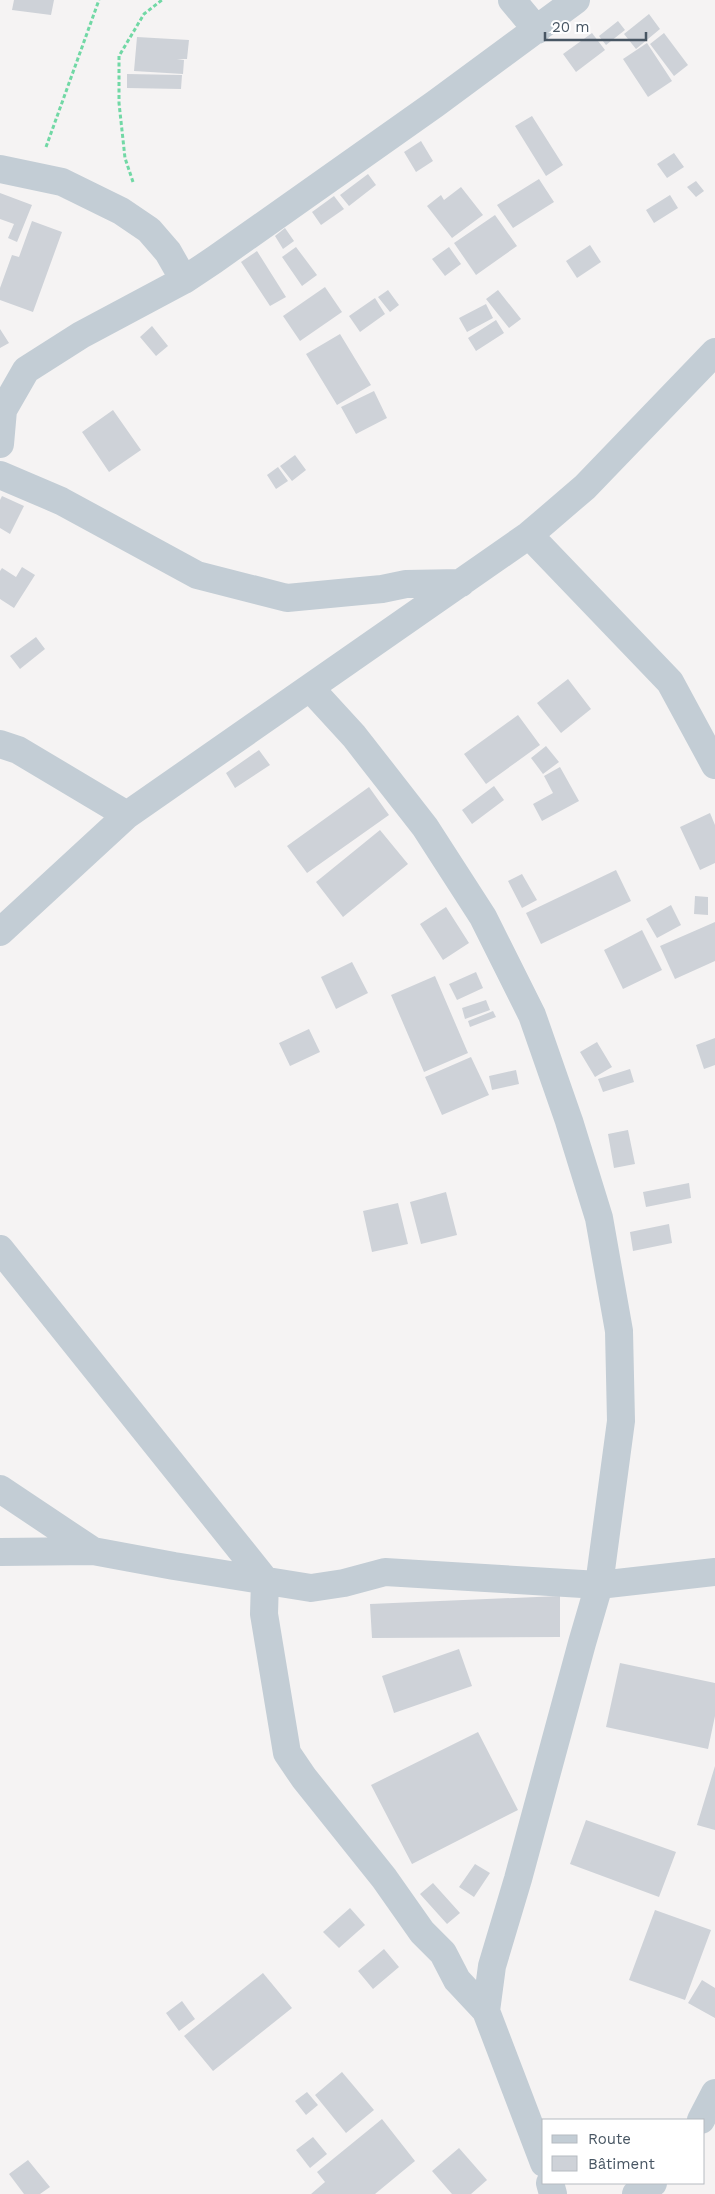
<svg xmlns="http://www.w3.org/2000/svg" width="715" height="2194" font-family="'Work Sans',sans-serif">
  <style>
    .building { fill: #ced2d8 }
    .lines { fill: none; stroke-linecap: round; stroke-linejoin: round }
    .path { stroke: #71d8a5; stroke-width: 3; stroke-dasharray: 4 2.5; stroke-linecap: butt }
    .minor { stroke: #c3cdd5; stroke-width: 28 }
  </style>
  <rect width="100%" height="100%" fill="#f5f3f3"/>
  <path class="building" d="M 14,0 L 54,0 L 51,15 L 12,10 Z
    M 649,14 L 660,29 L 636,49 L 624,34 Z
    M 618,21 L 625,30 L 606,45 L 599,36 Z
    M 592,33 L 605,50 L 576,72 L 563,54 Z
    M 664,33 L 688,65 L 674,76 L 650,44 Z
    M 137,37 L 189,40 L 187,59 L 177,59 L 184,60 L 183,74 L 134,71 Z
    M 647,43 L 672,81 L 648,97 L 623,59 Z
    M 127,74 L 182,75 L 181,89 L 127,88 Z
    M 532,116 L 563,165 L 546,176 L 515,126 Z
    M 421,141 L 433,161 L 416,172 L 404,152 Z
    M 674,153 L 684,167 L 667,178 L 657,164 Z
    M 368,174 L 376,185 L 349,206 L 340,195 Z
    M 539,179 L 554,202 L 513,228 L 497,205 Z
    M 696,181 L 704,191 L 696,197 L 687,187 Z
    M 461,187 L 483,215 L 452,238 L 427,206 L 441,195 L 444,200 Z
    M 0,193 L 32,205 L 17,242 L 8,238 L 14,224 L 0,219 Z
    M 670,195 L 678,208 L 654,223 L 646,210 Z
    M 334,196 L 344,209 L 321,225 L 312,212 Z
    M 495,215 L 517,246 L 476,275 L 454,243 Z
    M 32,221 L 62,232 L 33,312 L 0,300 L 0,288 L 12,255 L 19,257 Z
    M 285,228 L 294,241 L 283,249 L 275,236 Z
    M 590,245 L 601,262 L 577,278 L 566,261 Z
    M 296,247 L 317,275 L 302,286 L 282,257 Z
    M 449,247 L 461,264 L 445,276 L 432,259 Z
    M 257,251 L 286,297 L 270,306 L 241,262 Z
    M 325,287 L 342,312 L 300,341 L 283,316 Z
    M 388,290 L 399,305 L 390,312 L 378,297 Z
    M 498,290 L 521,319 L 509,328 L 486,299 Z
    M 375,298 L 385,314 L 360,332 L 349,316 Z
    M 486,304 L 493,318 L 467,332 L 459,318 Z
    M 496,320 L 504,333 L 476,351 L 468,338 Z
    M 152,326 L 168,346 L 156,356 L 140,337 Z
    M 0,329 L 9,343 L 0,348 Z
    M 340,334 L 371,385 L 337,405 L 306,354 Z
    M 374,391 L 387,418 L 356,434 L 341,407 Z
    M 113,410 L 141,450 L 109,472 L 82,432 Z
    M 295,455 L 306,470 L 292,481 L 280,466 Z
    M 278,467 L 288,481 L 276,489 L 267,475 Z
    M 2,496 L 24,506 L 10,534 L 0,528 L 0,500 Z
    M 22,567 L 35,575 L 14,608 L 0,599 L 0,571 L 2,568 L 16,577 Z
    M 36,637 L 45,649 L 20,669 L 10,656 Z
    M 568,679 L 591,709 L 561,733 L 537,703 Z
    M 518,715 L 540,745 L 486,784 L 464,754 Z
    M 546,746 L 559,762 L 543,774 L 531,758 Z
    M 259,750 L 270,765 L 235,788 L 226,773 Z
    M 560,767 L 579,801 L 542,821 L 533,804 L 553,793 L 544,776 Z
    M 494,786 L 504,800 L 472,824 L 462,810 Z
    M 369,787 L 389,815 L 307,873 L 287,846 Z
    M 710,813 L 715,825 L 715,863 L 700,870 L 680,827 Z
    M 380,830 L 408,864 L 343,917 L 316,882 Z
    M 616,870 L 631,901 L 541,944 L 526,913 Z
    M 522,874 L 537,900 L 522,908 L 508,881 Z
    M 695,896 L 708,897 L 708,915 L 694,914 Z
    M 671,905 L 681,925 L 657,938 L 646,919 Z
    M 446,907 L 469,943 L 443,960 L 420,924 Z
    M 715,922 L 715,961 L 675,979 L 660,946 Z
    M 642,930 L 662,970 L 623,989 L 604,950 Z
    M 352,962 L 368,993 L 336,1009 L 321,977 Z
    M 476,972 L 483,988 L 457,1000 L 449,984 Z
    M 435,976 L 468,1053 L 424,1072 L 391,995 Z
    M 486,1000 L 490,1010 L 465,1019 L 462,1008 Z
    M 493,1011 L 496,1017 L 470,1027 L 468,1021 Z
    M 309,1029 L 320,1052 L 290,1066 L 279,1043 Z
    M 715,1038 L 715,1065 L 704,1069 L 696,1045 Z
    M 597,1042 L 612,1067 L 595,1077 L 580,1052 Z
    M 471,1057 L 489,1095 L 442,1115 L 425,1077 Z
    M 630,1069 L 634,1082 L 603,1092 L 598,1079 Z
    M 516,1070 L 519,1084 L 492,1090 L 489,1076 Z
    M 628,1130 L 635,1164 L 614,1168 L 608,1134 Z
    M 689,1183 L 691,1198 L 646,1207 L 643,1192 Z
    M 446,1192 L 457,1235 L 421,1244 L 410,1202 Z
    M 398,1203 L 408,1244 L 372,1252 L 363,1211 Z
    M 669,1224 L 672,1243 L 633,1251 L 630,1232 Z
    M 560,1596 L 560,1637 L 372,1638 L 370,1604 Z
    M 459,1649 L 472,1686 L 394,1713 L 382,1676 Z
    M 620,1663 L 715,1683 L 715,1716 L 708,1749 L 606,1727 Z
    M 478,1732 L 518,1810 L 412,1864 L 371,1785 Z
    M 715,1766 L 715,1830 L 697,1825 Z
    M 586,1820 L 676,1852 L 659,1897 L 570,1864 Z
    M 475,1864 L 490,1873 L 474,1897 L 459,1887 Z
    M 433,1883 L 460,1913 L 447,1924 L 420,1894 Z
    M 350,1908 L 365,1925 L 339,1948 L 323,1932 Z
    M 655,1910 L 711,1930 L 685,2000 L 629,1980 Z
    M 384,1949 L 399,1967 L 373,1989 L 358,1971 Z
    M 263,1973 L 292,2008 L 213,2071 L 184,2036 Z
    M 702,1980 L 715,1988 L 715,2018 L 688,2003 Z
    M 182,2001 L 195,2019 L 179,2031 L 166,2013 Z
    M 342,2072 L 374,2110 L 346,2133 L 315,2095 Z
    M 307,2092 L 318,2105 L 306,2115 L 295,2101 Z
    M 382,2119 L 415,2161 L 375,2194 L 311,2194 L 325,2182 L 317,2172 Z
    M 313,2137 L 327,2154 L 310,2168 L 296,2150 Z
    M 459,2148 L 487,2180 L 471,2194 L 452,2194 L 432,2171 Z
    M 28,2160 L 50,2187 L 40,2194 L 24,2194 L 9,2174 Z"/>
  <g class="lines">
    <path class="path" d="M 46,147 L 99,0
      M 133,182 L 125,158 L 119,103 L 119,56 L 144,14 L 162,0"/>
    <path class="minor" d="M 512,0 L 537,30
      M 0,169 L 62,182 L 121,211 L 149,230 L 168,252 L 184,280
      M 0,444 L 3,410 L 26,370 L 81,335 L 184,280 L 214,260 L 435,104 L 576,0
      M 0,475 L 61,501 L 197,575 L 287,598 L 382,589 L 406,584 L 461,583
      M 529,535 L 670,682 L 715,765
      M 310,688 L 354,736 L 425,827 L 483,917 L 532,1015 L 569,1121 L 599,1218 L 619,1331 L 621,1421 L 599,1585 L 582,1643 L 518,1879 L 492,1966 L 486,2011 L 544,2163
      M 0,744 L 18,750 L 127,815 L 529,535 L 585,487 L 715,352
      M 0,932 L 127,815
      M 0,1249 L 265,1580 L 264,1614 L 287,1753 L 304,1778 L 384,1878 L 422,1932 L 443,1953 L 457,1980 L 486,2011
      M 0,1489 L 93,1551
      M 0,1552 L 93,1551 L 174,1566 L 311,1588 L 344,1583 L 385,1572 L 599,1585 L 715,1572
      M 701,2120 L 715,2093
      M 550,2183 L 553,2194
      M 636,2194 L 653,2183"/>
  </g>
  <rect x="542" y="2119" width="162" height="65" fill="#ffffff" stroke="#b6bbc1"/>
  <rect x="552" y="2135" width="25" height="8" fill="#c3cdd5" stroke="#b6bbc1"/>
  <text x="588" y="2144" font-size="15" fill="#485663">Route</text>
  <rect x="552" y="2156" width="25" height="15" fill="#ced2d8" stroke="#b6bbc1"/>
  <text x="588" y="2169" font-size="15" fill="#485663">Bâtiment</text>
  <path d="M545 32v8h101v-8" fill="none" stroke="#485663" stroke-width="2.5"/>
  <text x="552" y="32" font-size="15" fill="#485663" stroke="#ffffff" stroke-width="4" paint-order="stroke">20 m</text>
</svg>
